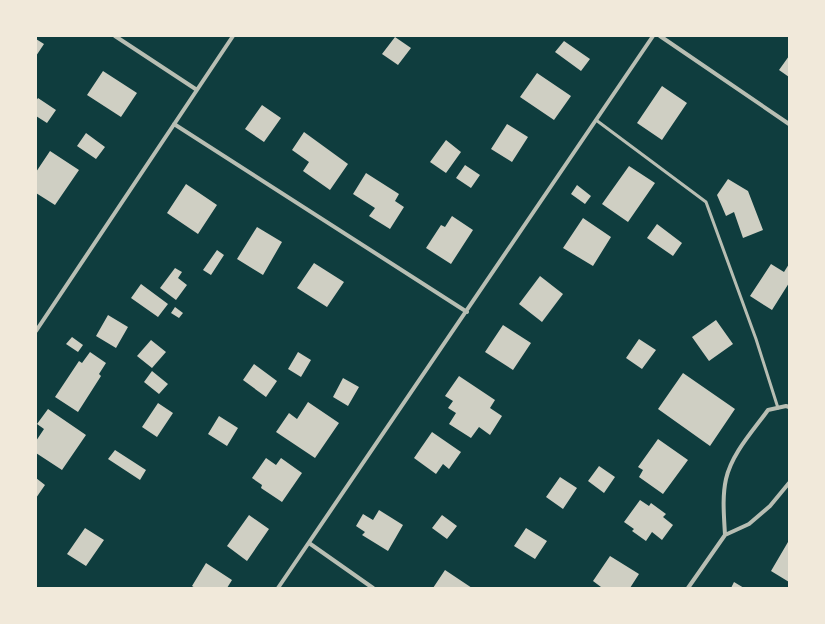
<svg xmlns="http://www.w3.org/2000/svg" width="825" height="624" font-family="'Source Serif 4',serif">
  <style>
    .building { fill: #cfcfc3 }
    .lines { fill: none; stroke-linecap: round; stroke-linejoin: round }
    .service { stroke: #b8beb3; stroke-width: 3 }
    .minor { stroke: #b8beb3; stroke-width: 4 }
  </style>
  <rect width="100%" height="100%" fill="#0f3d3e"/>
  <path class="building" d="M 395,37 L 411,48 L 398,65 L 382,54 Z
    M 36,39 L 44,44 L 36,56 Z
    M 564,41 L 590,59 L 581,71 L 555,52 Z
    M 789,56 L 789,77 L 779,70 Z
    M 103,71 L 137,93 L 121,117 L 87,95 Z
    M 537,73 L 571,96 L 554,120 L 520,97 Z
    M 662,86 L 687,103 L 662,140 L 637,123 Z
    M 38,98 L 56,110 L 47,123 L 36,116 L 36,101 Z
    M 262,105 L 281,118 L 264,142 L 245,129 Z
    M 507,124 L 528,137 L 512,162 L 491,149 Z
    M 304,132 L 348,164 L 330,190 L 303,171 L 309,162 L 292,150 Z
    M 86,133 L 105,147 L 96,159 L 77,146 Z
    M 446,140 L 461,152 L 446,173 L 430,162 Z
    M 50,151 L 79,170 L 55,205 L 36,193 L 36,172 Z
    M 465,165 L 480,175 L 471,188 L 456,178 Z
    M 629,166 L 655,183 L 628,222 L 602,204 Z
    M 366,173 L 399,194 L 395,201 L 404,207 L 390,229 L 369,216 L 375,208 L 353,194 Z
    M 728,179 L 748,191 L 763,230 L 743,238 L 734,212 L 726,216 L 717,195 Z
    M 186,184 L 217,205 L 198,234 L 167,213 Z
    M 577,185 L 591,196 L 585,204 L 571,194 Z
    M 452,216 L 473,230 L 451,264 L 426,248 L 441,225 L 445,227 Z
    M 583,218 L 611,237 L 593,266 L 563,248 Z
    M 657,224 L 682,243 L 673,256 L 647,238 Z
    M 257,227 L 282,242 L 263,275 L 237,259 Z
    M 217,250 L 224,255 L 211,275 L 203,270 Z
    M 314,263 L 344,282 L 327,307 L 297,288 Z
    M 771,264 L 784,272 L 789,264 L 789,283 L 772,310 L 750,296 Z
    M 175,268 L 182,272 L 178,278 L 187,285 L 176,300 L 160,288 Z
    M 540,276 L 563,294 L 542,322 L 519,304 Z
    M 141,284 L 168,304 L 158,317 L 131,298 Z
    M 175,307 L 183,313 L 179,318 L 171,313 Z
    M 108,315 L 128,327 L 116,348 L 96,336 Z
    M 716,320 L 733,344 L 709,361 L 692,337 Z
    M 503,325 L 531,343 L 513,370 L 485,352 Z
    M 72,337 L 83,345 L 78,352 L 66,344 Z
    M 639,339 L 656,350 L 642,369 L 626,358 Z
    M 151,340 L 166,352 L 152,368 L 137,356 Z
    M 90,352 L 106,363 L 99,374 L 101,376 L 78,412 L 55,397 L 79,361 L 82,363 Z
    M 298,352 L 311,360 L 301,377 L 288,369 Z
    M 254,364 L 277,381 L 266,397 L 243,380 Z
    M 152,371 L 168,384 L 159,394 L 144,382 Z
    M 683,373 L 735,409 L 710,446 L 658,409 Z
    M 459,376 L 495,400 L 490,408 L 502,416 L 490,435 L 479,427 L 471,438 L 449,424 L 456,413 L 448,408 L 453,401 L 445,396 Z
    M 343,378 L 359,387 L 348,406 L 333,397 Z
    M 308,402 L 339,423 L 315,458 L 276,432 L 289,413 L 297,419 Z
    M 158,403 L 173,413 L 157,437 L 142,427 Z
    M 48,409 L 86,435 L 62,470 L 36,453 L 36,441 L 44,429 L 37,424 Z
    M 219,416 L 238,428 L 227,446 L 208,434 Z
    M 432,432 L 461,452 L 449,469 L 443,464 L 436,474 L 414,458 Z
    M 658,439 L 688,460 L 663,494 L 639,477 L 643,470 L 638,467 Z
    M 115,450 L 146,470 L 140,480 L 108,459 Z
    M 266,458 L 276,465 L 281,458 L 302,473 L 282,502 L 261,488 L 262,485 L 252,478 Z
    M 599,466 L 615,477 L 604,493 L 588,481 Z
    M 560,477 L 577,488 L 563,509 L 546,497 Z
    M 36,478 L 45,485 L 36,498 Z
    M 640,500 L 649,506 L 651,503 L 666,514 L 663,517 L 673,525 L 662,540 L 652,532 L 646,541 L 632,531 L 634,529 L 624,522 Z
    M 379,510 L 403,525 L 388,551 L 362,535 L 365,532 L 356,526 L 363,514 L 373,520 Z
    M 249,515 L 269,529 L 247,561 L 227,546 Z
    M 442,515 L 457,526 L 447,539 L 432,528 Z
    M 85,528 L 104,540 L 86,566 L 67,554 Z
    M 526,528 L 547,541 L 535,559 L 514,546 Z
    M 788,542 L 789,543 L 789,582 L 771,571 Z
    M 610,556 L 639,574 L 630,588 L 600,588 L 601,587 L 593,581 Z
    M 206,563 L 232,580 L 227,588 L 195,588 L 192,586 Z
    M 445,570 L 472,588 L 433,588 Z
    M 734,582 L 744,588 L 731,588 Z"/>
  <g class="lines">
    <path class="service" d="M 596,120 L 706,202 L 756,339 L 778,408"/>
    <path class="minor" d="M 115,36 L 197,90
      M 660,36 L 789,124
      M 174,124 L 467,312
      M 36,331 L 233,36
      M 725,535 C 724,516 722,497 726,479 C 732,453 753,431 768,410 L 786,406 L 789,407
      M 309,543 L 373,588
      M 278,588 L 653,36
      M 688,588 L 725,535 L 749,524 L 770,506 L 789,483"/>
  </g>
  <rect width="825" height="624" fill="none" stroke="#f1e9da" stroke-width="74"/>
</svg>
